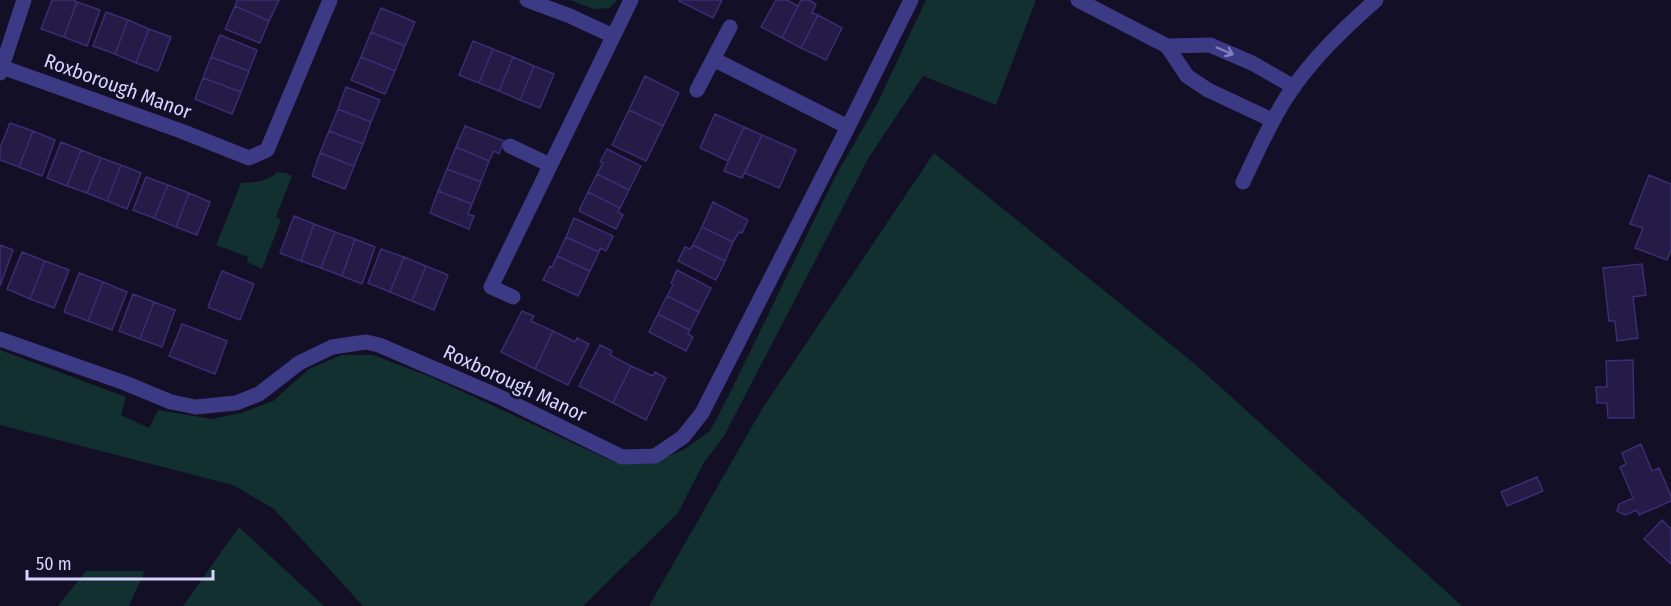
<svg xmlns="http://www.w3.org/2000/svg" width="1671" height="606" font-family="'Fira Sans Condensed',sans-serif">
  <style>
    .green { fill: #12302f }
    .building { fill: #241b47; stroke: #3b2d73; stroke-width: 1.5 }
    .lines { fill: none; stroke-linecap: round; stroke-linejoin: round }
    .minor { stroke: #3d3a85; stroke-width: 15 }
    .oneway { stroke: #837fbc }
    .labels { text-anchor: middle; stroke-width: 6; stroke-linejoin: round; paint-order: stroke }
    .street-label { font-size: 20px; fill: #d9d4ff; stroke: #130f26 }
  </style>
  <rect width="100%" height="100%" fill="#130f26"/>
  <path class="green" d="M 570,0 L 617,0 L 610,8 L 594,9 Z
    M 926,0 L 1036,0 L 996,105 L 923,76 L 869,157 L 724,436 L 704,462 L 678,513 L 583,606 L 363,606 L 274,509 L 233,485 L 0,425 L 0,350 L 126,397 L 121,415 L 149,428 L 158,410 L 212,419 L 241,413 L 273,401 L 309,369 L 342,355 L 373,355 L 431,377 L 616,463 L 650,464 L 683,450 L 710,431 L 729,395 L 835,177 L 877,104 Z
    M 934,153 L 1196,365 L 1462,606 L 649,606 L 762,409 Z
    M 277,172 L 286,173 L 292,176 L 276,217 L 281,220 L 262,269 L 247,262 L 248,257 L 216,245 L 241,183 C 253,183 270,181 277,172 Z
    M 239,527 L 324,606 L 183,606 Z
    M 86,571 L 145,571 L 129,606 L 58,606 Z"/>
  <path class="building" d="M 52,0 L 73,0 L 77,2 L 64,37 L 41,29 Z
    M 237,0 L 279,0 L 269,21 L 235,6 Z
    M 680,0 L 722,0 L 713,18 L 679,1 Z
    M 776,0 L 787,0 L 798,6 L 782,38 L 761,27 Z
    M 801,0 L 809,0 L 816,4 L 812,13 L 818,15 L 801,48 L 782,38 Z
    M 77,2 L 100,10 L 87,46 L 64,37 Z
    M 235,6 L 269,21 L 260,43 L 225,29 Z
    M 381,8 L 415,22 L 405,46 L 371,32 Z
    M 106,12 L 128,20 L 115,54 L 93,46 Z
    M 818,15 L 842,28 L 826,60 L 801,48 Z
    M 128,20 L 149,29 L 136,63 L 115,54 Z
    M 149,29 L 171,37 L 158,71 L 136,63 Z
    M 371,32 L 405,46 L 395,71 L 361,57 Z
    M 220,35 L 257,50 L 249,71 L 211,57 Z
    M 473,41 L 493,49 L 479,83 L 459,75 Z
    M 493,49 L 513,57 L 499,91 L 479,83 Z
    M 211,57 L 249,71 L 241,92 L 203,78 Z
    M 361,57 L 395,71 L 385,94 L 351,80 Z
    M 513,57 L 534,66 L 520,100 L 499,91 Z
    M 534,66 L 554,74 L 540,108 L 520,100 Z
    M 645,76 L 679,93 L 663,126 L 629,110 Z
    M 203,78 L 241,92 L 232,114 L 195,99 Z
    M 346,87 L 380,100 L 371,122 L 338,109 Z
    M 338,109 L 371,122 L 363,144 L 329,131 Z
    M 629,110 L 663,126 L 646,161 L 612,145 Z
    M 715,114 L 744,127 L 728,161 L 700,148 Z
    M 10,123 L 33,131 L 19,167 L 0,160 L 0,148 Z
    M 465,126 L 504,141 L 499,154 L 494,151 L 489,161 L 456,147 Z
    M 744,127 L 762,135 L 742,178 L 724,171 Z
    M 33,131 L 55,140 L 42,176 L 19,167 Z
    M 329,131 L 363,144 L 354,166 L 320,153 Z
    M 762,135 L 796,150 L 779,188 L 745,173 Z
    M 61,142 L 81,150 L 67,186 L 47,178 Z
    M 456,147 L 489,161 L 481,182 L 447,169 Z
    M 607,149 L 641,166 L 629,190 L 597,174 L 603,163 L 600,162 Z
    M 81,150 L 101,158 L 87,193 L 67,186 Z
    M 320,153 L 354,166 L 345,189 L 312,176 Z
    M 101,158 L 121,165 L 107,201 L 87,193 Z
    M 121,165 L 141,173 L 127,209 L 107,201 Z
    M 447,169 L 481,182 L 472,204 L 438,191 Z
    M 597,174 L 629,190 L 620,208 L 588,192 Z
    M 1649,175 L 1671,184 L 1671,250 L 1667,260 L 1635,248 L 1643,228 L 1630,224 Z
    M 146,177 L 168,185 L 154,218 L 133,210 Z
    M 168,185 L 189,193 L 176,227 L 154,218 Z
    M 438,191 L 472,204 L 468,214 L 474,216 L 469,229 L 430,213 Z
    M 588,192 L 620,208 L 618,212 L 623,215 L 616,229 L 579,211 Z
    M 189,193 L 210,202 L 197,235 L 176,227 Z
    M 713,202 L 748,220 L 742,233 L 739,232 L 733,242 L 702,227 Z
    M 294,216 L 314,224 L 301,261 L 280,253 Z
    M 574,218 L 613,236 L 606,251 L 600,248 L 599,252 L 566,237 Z
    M 314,224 L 335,232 L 321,268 L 301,261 Z
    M 702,227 L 733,242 L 725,261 L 693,245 Z
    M 335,232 L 355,239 L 342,276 L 321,268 Z
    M 566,237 L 599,252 L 590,271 L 557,256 Z
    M 355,239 L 375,247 L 362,284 L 342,276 Z
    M 0,245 L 13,250 L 0,286 Z
    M 693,245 L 725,261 L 716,280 L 678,261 L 685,247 L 690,249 Z
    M 381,249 L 404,257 L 390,292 L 368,283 Z
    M 22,252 L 45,261 L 30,299 L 7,289 Z
    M 557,256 L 590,271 L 578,296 L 543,280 L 550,266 L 552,267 Z
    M 404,257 L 426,266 L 412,301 L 390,292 Z
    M 45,261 L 69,270 L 54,308 L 30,299 Z
    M 1642,264 L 1646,295 L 1633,297 L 1638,338 L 1617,341 L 1615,321 L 1609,321 L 1603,268 Z
    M 426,266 L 448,275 L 434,310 L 412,301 Z
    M 677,270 L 711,288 L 699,312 L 667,296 L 673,285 L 671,283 Z
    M 222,271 L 254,284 L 240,320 L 208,307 Z
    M 79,273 L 103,282 L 88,321 L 64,312 Z
    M 103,282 L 127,292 L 112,330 L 88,321 Z
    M 133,294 L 154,302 L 140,339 L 119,331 Z
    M 667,296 L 699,312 L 690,330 L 658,314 Z
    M 154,302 L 175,310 L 162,347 L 140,339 Z
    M 522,311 L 534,316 L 531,321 L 553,331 L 535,369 L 501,352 Z
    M 658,314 L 690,330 L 688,334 L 693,337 L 686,351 L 649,332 Z
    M 182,324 L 227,341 L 215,374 L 169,356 Z
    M 553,331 L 575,342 L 577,338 L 589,344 L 568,385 L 535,369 Z
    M 600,345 L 612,351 L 610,355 L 631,366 L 613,403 L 579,386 Z
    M 1633,360 L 1634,418 L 1608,418 L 1607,403 L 1597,403 L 1596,387 L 1607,387 L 1606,361 Z
    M 631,366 L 653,376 L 655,372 L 666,378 L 646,420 L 613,403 Z
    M 1641,444 L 1652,471 L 1659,468 L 1671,496 L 1671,501 L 1639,515 L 1637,510 L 1625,515 L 1617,511 L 1619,504 L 1633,498 L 1620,467 L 1626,464 L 1622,453 Z
    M 1537,477 L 1543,491 L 1507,506 L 1501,492 Z
    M 1662,520 L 1671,529 L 1671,564 L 1644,539 Z"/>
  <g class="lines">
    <path class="minor" d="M 527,0 L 570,16 L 613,36
      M 1078,0 L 1167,46 L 1210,45 L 1252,63 L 1294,87
      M 1167,46 L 1187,76 L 1208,90 L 1272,120
      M 713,59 L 848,127
      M 2,67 L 181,131 L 249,158 L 267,150 L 330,0
      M 0,73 L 24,0
      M 697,90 L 730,27
      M 510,146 L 550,165
      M 1243,182 C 1257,153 1270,122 1288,95 C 1312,59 1343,29 1376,0
      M 513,297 L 491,287 L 631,0
      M 0,339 L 125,383 L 171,402 L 196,407 L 236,403 L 259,394 L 299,363 L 332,347 L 366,342 L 379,345 L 500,397 L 622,457 L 655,456 L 683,437 L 702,413 L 848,127 L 911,0"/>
  </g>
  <defs><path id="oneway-shaft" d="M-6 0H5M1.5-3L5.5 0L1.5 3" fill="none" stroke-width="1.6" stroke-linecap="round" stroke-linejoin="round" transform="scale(1.5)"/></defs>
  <use class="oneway" href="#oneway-shaft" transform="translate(1225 51) rotate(23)"/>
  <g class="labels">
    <g class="street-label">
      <text transform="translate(118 86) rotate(20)" y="7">Roxborough Manor</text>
      <text transform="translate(515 383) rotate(25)" y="7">Roxborough Manor</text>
    </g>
  </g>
  <path d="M27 570v9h186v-9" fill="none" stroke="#d9d4ff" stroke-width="3"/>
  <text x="36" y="570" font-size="18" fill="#d9d4ff" stroke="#130f26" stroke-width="4.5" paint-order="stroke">50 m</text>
</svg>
